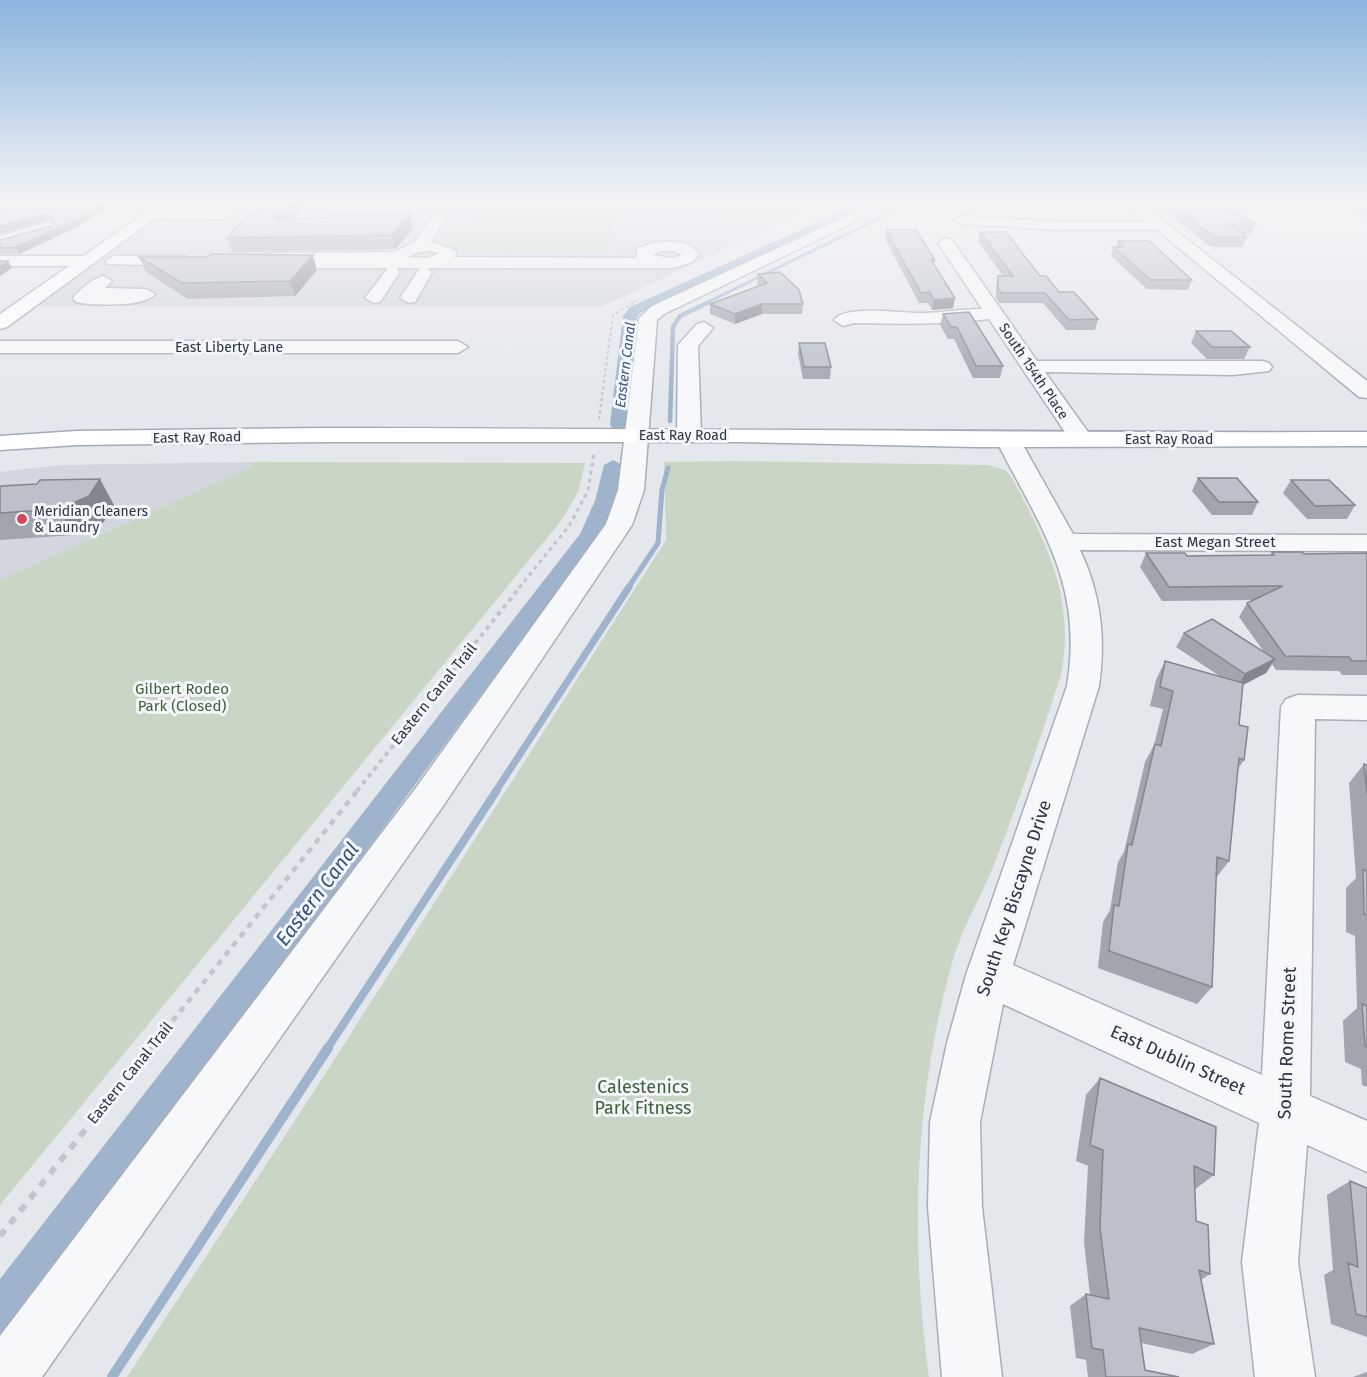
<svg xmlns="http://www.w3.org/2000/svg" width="1367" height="1377" font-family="'Fira Sans',sans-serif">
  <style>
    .built { fill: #d2d6de }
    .green { fill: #c9d6c5 }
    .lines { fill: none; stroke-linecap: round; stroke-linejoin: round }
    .stream-far5 { stroke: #9fb4cc; stroke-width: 3 }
    .stream-far4 { stroke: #9fb4cc; stroke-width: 4.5 }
    .stream-far3 { stroke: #9fb4cc; stroke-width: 5 }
    .stream-far2 { stroke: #9fb4cc; stroke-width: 7 }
    .stream-far1 { stroke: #9fb4cc; stroke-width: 8 }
    .stream { stroke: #9fb4cc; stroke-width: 10 }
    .canal { fill: #9fb4cc; fill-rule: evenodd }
    .minor-casing { stroke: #a9aeb7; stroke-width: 3 }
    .major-casing { stroke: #a3abb8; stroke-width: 3 }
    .path-far5 { stroke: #c2c5cb; stroke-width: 1.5; stroke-dasharray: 2 2; stroke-linecap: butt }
    .path-far4 { stroke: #c2c5cb; stroke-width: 2; stroke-dasharray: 3 3; stroke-linecap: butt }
    .path-far3 { stroke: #c2c5cb; stroke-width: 3; stroke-dasharray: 4 4; stroke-linecap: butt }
    .path-far2 { stroke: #c2c5cb; stroke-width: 4; stroke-dasharray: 4.5 4.5; stroke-linecap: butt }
    .path-far1 { stroke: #c2c5cb; stroke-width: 4.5; stroke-dasharray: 6 6; stroke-linecap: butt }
    .path { stroke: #c2c5cb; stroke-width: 6; stroke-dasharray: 8 8; stroke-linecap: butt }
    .minor { fill: #f7f8fa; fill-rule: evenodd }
    .major { fill: #fff; fill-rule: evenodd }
    .wall { fill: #a1a5ae }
    .shaded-wall { fill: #83868d }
    .building { fill: #bbc0ca; stroke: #83868d; stroke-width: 1.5 }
    .poi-dot { fill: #d1495b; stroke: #f4f6f9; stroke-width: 2 }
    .labels { text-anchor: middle; stroke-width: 6; stroke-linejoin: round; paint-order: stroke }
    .far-street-label { font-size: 14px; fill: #2b3445; stroke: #f4f6f9 }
    .far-water-label { font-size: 14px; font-style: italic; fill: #34527a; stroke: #f4f6f9 }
    .far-poi-label { font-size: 14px; fill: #2b3445; stroke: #f4f6f9; text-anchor: start }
    .street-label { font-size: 15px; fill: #2b3445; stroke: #f4f6f9 }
    .park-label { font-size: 15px; fill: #3f6138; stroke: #f4f6f9 }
    .near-street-label { font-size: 18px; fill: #2b3445; stroke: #f4f6f9 }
    .near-park-label { font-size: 18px; fill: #3f6138; stroke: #f4f6f9 }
    .near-water-label { font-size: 20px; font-style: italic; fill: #34527a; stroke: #f4f6f9 }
  </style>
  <rect width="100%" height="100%" fill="#e4e7ec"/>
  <path class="built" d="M 804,212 L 603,306 L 35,306 L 165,213 Z
    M 254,462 L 247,469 L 0,580 L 0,472 L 62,465 Z"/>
  <path class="green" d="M 483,215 L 524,215 L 522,223 L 615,223 L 608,252 L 460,252 L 458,248 L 441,241 L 452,226 L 478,223 Z
    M 734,461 L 988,465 L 1005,470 L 1012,478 C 1046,542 1076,599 1061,675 C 1040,740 1018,804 993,867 C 980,899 961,930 952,963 C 914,1098 910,1240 929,1377 L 127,1377 L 309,1099 L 666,540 L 664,462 Z
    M 254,462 L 585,463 L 578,492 L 561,521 L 0,1205 L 0,580 L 247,469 Z"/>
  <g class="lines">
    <path class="stream-far5" d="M 706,303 L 908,204"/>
    <path class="stream-far4" d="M 670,421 L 673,327 L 680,316 L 709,302"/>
    <path class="stream-far3" d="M 628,588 L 658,543 L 662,490 L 668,468"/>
    <path class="stream-far2" d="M 496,791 L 629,587"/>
    <path class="stream-far1" d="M 327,1049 L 497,790"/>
    <path class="stream" d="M 112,1377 L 328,1048"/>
    <path class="canal" d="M 858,204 L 871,204 L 640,313 L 637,317 L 626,424 L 624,428 L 612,428 L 610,424 L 623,316 L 630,307 Z
      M 613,460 L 622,465 C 618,490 611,518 596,539 L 15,1328 L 0,1334 L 0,1279 L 580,534 L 595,501 L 604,465 Z"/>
    <g class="minor-casing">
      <path id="minor" d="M 874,204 L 892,204 L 664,314 L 657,320 L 644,490 L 632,525 L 441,809 L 42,1377 L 0,1377 L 0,1336 L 415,789 L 606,524 L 618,490 L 639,318 L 652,306 Z
        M 1126,204 L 1142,204 L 1367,381 L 1367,398 L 1359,397 L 1157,230 L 1063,230 L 962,224 L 955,220 L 962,216 L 1063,222 L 1146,222 Z
        M 151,211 L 225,211 L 232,215 L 225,219 L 146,218 L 144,215 L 146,212 Z
        M 440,211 L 447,215 L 431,242 L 455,250 L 457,253 L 454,257 L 636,258 L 637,249 C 656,240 685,236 699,254 L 693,262 L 673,268 L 427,268 L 432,272 L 415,302 L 409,303 L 400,298 L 420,268 L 396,268 L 400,272 L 380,302 L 374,303 L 365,298 L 388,268 L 269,268 L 261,263 L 263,255 L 269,253 L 394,252 L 414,243 L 435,212 ZM 431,251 L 439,253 L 427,258 L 408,257 L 419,252 ZM 661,251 L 674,251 L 682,255 L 672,258 L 652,255 Z
        M 48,222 L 56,227 L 53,230 L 0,246 L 0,236 Z
        M 946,238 L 952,240 L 1037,361 L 1262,361 L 1269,363 L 1272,367 L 1269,371 L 1233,375 L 1045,372 L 1093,439 L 1089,444 L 1073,444 L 989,319 C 944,325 899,324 854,323 L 843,326 L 834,320 C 845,304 906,314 926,313 C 944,312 963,309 982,309 L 938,243 Z
        M 0,256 L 89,256 L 97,261 L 89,266 L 0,266 Z
        M 113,256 L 186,256 L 194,261 L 186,266 L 107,264 L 105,261 Z
        M 103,276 L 112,281 L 105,288 L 146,289 L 155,294 C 145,307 92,306 76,302 L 73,298 C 80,289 92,279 103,276 Z
        M 704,322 L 713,328 L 698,346 L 701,435 L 697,440 L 681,440 L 677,435 L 678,345 L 697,324 Z
        M 0,341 L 458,341 L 468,347 L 458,353 L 0,353 Z
        M 1008,433 L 1016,435 L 1020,440 L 1073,534 L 1367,535 L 1367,551 L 1080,550 C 1101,594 1106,639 1099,686 L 1013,965 L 1262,1075 L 1281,707 L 1286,699 L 1298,695 L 1367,696 L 1367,720 L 1315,719 L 1310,1096 L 1367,1121 L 1367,1172 L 1307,1145 L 1298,1262 L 1315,1377 L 1255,1377 L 1242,1262 L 1259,1123 L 1003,1004 L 980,1122 L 982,1207 L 1002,1377 L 942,1377 L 928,1207 L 930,1122 L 947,1043 L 966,975 L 1067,686 C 1084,583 1040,527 996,440 L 1000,435 Z"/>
    </g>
    <g class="major-casing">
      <path id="major" d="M 158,204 L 174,204 L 7,327 L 0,329 L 0,314 Z
        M 326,428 C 673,428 1020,433 1367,432 L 1367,446 L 977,447 L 741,442 L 326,442 L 77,445 L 0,450 L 0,436 L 77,431 Z"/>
    </g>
    <path class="path-far5" d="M 631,303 L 643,298"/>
    <path class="path-far4" d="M 599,419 L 613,315 L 635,302"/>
    <path class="path-far3" d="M 519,588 L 569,526 L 588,491 L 594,453"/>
    <path class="path-far2" d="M 357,791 L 520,587"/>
    <path class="path-far1" d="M 150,1049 L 358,790"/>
    <path class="path" d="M 0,1236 L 151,1048"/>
    <use href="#minor" class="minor"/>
    <use href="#major" class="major"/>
  </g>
  <path class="wall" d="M 0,204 L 113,204 L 73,229 L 19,254 L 0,254 L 0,240 L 51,226 L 53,223 L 49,220 Z
    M 306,204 L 292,219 L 413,229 L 395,249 L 232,252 L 227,238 L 256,211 Z
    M 590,204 L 633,204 L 633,208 L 590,209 Z
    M 1157,204 L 1224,204 L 1255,224 L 1251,234 L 1242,234 L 1247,237 L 1242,247 L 1211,247 Z
    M 1342,204 L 1367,204 L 1367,219 Z
    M 886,230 L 935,260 L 934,266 L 955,298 L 953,308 L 932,310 L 928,303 L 919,303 L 885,239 Z
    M 980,232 L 1040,276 L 1059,292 L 1098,319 L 1095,330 L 1066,330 L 1043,303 L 999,303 L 996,298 L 996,286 L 998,276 L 1003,276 L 978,241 Z
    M 1118,241 L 1192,280 L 1188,290 L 1147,289 L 1111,256 L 1113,247 L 1116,247 Z
    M 139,257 L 317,270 L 295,296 L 188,299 L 146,272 Z
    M 758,274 L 803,304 L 802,314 L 762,314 L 735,324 L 710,314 L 710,304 L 759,286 L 757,284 Z
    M 943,314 L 1003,366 L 1000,378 L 973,378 L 954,339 L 948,339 L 940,325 Z
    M 1196,331 L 1250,347 L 1244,359 L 1207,359 L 1191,343 Z
    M 799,343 L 831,367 L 830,379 L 803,379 L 798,354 Z
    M 1198,478 L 1258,502 L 1252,515 L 1212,515 L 1192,491 Z
    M 1291,480 L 1355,505 L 1347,519 L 1307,519 L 1283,493 Z
    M 0,487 L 114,505 L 103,523 L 74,535 L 0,540 Z
    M 1272,552 L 1304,554 L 1367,553 L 1367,675 L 1342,675 L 1339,671 L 1276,670 L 1272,664 L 1266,673 L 1243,685 L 1239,725 L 1244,760 L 1238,769 L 1229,861 L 1216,878 L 1212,987 L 1197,1004 L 1098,968 L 1103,922 L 1110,910 L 1118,862 L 1124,852 L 1145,762 L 1154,745 L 1163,709 L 1150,706 L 1156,680 L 1165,661 L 1221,677 L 1176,647 L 1184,633 L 1264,652 L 1239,617 L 1247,603 L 1253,600 L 1162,601 L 1140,567 L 1146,553 L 1187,556 L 1270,555 Z
    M 1364,764 L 1367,765 L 1367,1087 L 1362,1085 L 1361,1069 L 1345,1062 L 1343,1021 L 1357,1008 L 1355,936 L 1346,932 L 1346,888 L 1356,878 L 1349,783 Z
    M 1100,1078 L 1214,1175 L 1194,1190 L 1196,1221 L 1210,1274 L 1201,1280 L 1214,1344 L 1192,1354 L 1141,1343 L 1145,1370 L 1179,1377 L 1088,1377 L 1086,1360 L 1076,1358 L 1070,1306 L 1086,1294 L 1090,1295 L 1084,1242 L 1088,1166 L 1076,1161 L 1086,1095 Z
    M 1350,1181 L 1367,1188 L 1367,1337 L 1331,1324 L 1324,1275 L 1333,1270 L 1327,1195 Z
    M 1367,1372 L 1367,1377 L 1353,1377 Z"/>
  <path class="shaded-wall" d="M 101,204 L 113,204 L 73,229 L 19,254 L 16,247 Z
    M 289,204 L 306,204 L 278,233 L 273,219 Z
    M 46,214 L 49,220 L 0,234 L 0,226 Z
    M 410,215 L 413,229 L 395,249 L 392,235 Z
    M 313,255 L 317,270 L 295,296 L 290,281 Z
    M 8,261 L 12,268 L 0,276 L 0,267 Z
    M 955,298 L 953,308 L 932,310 L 934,300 Z
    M 762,304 L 762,314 L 735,324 L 735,314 Z
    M 100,479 L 114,505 L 103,523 L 74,535 L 59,509 Z
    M 1275,659 L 1266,673 L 1237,688 L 1245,674 Z"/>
  <path class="building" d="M 0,204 L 101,204 L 70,223 L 16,247 L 0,248 L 0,240 L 51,226 L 55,220 L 46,214 L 0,226 Z
    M 264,204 L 289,204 L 273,219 L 326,218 L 331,214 L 410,215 L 392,235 L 227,238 L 251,213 L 256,211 Z
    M 1172,204 L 1224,204 L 1255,224 L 1229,224 L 1247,237 L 1215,237 Z
    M 1356,204 L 1367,204 L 1367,210 Z
    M 886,230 L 916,230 L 935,260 L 931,260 L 955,298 L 934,300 L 930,292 L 921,293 Z
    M 980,232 L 1006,232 L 1040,276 L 1046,276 L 1059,292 L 1074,292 L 1098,319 L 1069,320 L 1045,293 L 1001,293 L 998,288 L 998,276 L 1013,276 Z
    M 1118,241 L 1149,241 L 1192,280 L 1151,280 L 1113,247 L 1124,247 Z
    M 211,254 L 313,255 L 290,281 L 182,283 L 139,257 L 208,257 Z
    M 0,261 L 8,261 L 0,267 Z
    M 780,272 L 799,290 L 803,304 L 762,304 L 735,314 L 710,304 L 767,283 L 758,274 Z
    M 969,312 L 1003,366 L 976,366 L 957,327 L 951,327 L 943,314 Z
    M 1196,331 L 1231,331 L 1250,347 L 1212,347 Z
    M 799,343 L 825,343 L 831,367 L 804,367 Z
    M 1198,478 L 1237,478 L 1258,502 L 1219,502 Z
    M 100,479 L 89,496 L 59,509 L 0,513 L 0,487 L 1,486 L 37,484 L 40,480 Z
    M 1291,480 L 1329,480 L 1355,505 L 1315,506 Z
    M 1272,552 L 1302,552 L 1304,554 L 1367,553 L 1367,661 L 1352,661 L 1349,657 L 1285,656 L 1247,603 L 1283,586 L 1169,587 L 1146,553 L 1185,553 L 1187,556 L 1274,555 Z
    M 1212,619 L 1275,659 L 1245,674 L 1184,633 Z
    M 1165,661 L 1243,683 L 1239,725 L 1248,727 L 1244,760 L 1239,758 L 1229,861 L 1217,857 L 1212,987 L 1109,951 L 1114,905 L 1119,906 L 1128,844 L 1132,845 L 1155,744 L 1161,746 L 1173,691 L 1160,687 Z
    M 1364,764 L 1367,765 L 1367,793 Z
    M 1363,870 L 1367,871 L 1367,915 L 1364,914 Z
    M 1362,1004 L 1367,1006 L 1367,1047 L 1365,1046 Z
    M 1100,1078 L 1216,1127 L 1214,1175 L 1194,1166 L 1196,1221 L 1208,1225 L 1210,1274 L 1199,1270 L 1214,1344 L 1139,1328 L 1145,1370 L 1179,1377 L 1106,1377 L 1103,1350 L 1092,1348 L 1086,1294 L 1109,1299 L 1100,1228 L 1103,1150 L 1090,1145 Z
    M 1350,1181 L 1367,1188 L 1367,1317 L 1356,1314 L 1348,1263 L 1358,1267 Z"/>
  <linearGradient id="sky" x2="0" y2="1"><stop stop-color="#8bb4dd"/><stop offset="0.51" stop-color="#f3f4f6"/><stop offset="1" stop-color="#f3f4f6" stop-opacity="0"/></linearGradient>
  <rect width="1367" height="397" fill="url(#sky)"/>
  <circle class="poi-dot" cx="22" cy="519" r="6"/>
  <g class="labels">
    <g class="far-street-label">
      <text x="229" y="352">East Liberty Lane</text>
      <text transform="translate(1034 371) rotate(56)" y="5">South 154th Place</text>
      <text x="683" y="440">East Ray Road</text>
      <text transform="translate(197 437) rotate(-1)" y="5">East Ray Road</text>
      <text x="1169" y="444">East Ray Road</text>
    </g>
    <g class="far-water-label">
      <text transform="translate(625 365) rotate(-83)" y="5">Eastern Canal</text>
    </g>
    <g class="far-poi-label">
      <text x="34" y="516">Meridian Cleaners<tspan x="34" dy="16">&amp; Laundry</tspan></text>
    </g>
    <g class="street-label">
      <text x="1215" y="547">East Megan Street</text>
      <text transform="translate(434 694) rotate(-51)" y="5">Eastern Canal Trail</text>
      <text transform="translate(130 1073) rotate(-51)" y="5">Eastern Canal Trail</text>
    </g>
    <g class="park-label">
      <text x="182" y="694">Gilbert Rodeo<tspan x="182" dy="17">Park (Closed)</tspan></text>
    </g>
    <g class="near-street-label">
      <text transform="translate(1014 898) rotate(-72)" y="6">South Key Biscayne Drive</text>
      <text transform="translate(1287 1043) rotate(-88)" y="6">South Rome Street</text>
      <text transform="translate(1178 1060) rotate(24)" y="6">East Dublin Street</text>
    </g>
    <g class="near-park-label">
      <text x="643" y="1093">Calestenics<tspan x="643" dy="21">Park Fitness</tspan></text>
    </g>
    <g class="near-water-label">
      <text transform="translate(317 894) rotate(-53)" y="7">Eastern Canal</text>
    </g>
  </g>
</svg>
